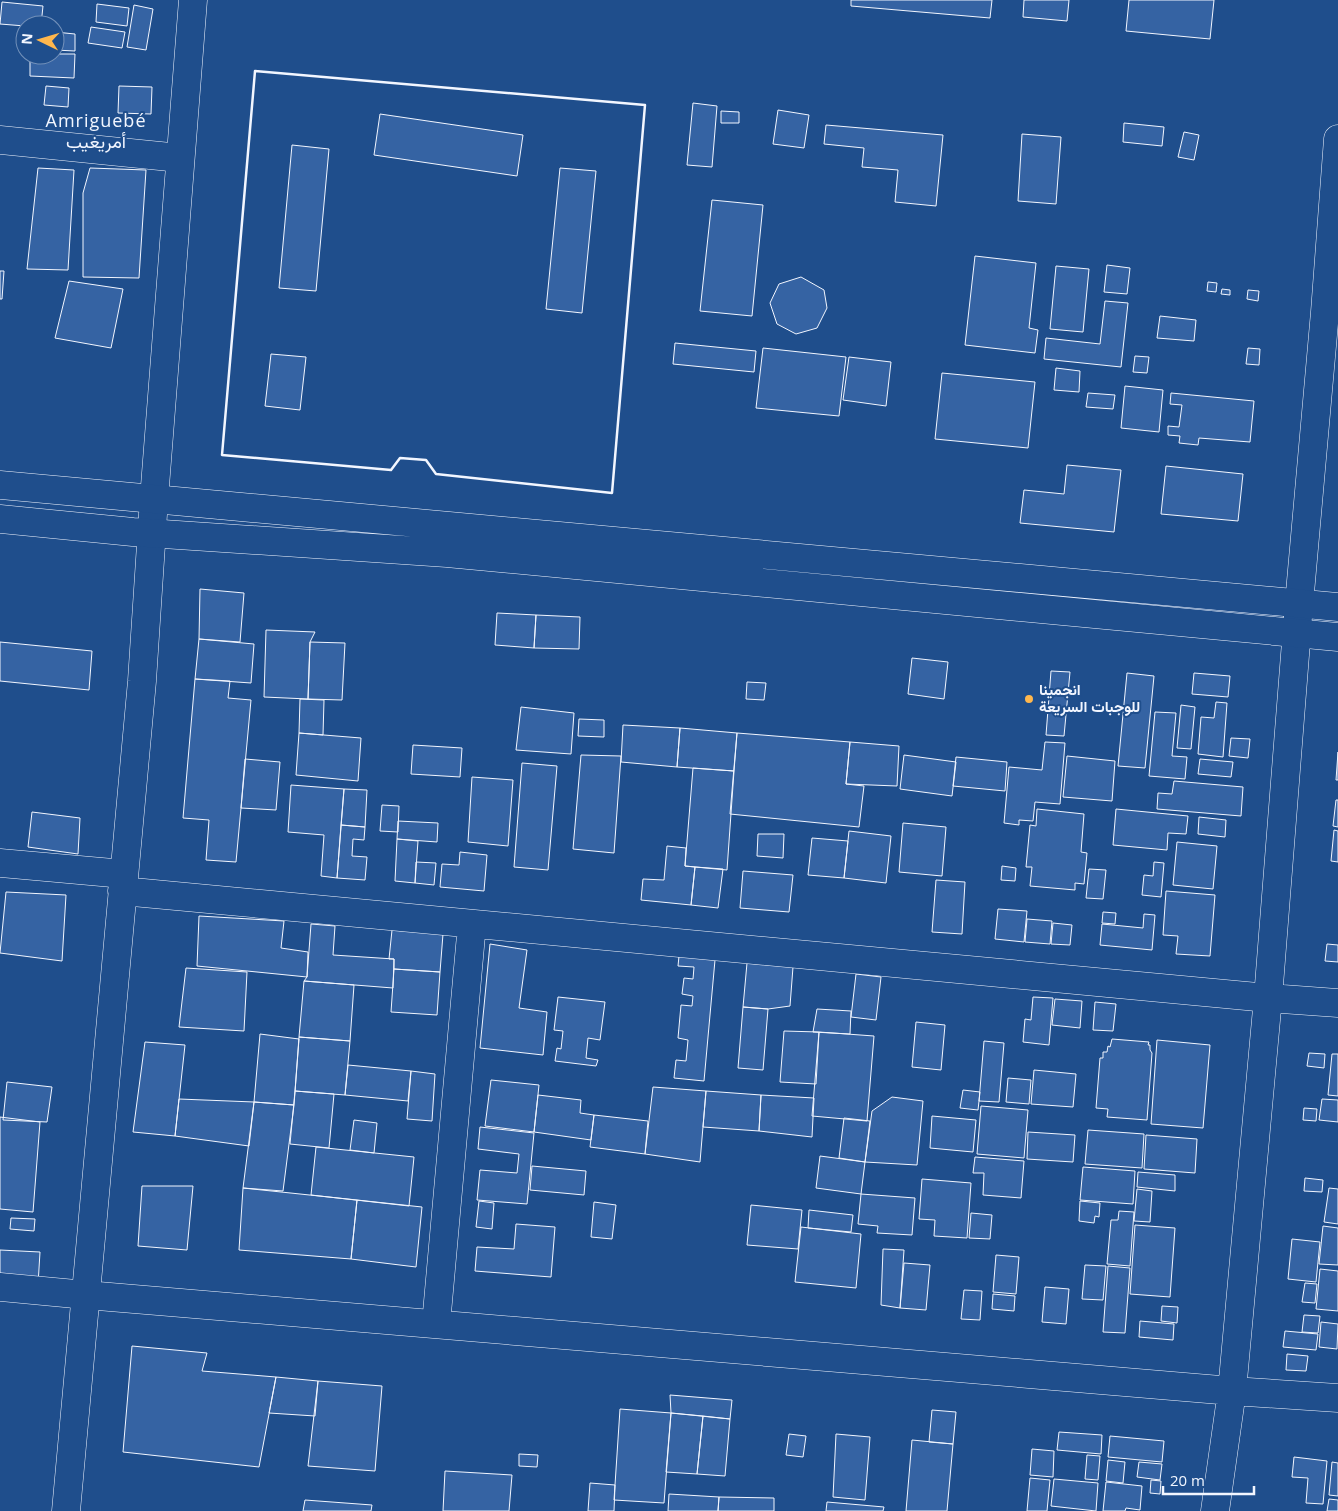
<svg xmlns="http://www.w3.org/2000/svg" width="1338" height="1511" font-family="'Open Sans',Vazirmatn,sans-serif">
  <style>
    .building { fill: #3563a3; stroke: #f2f6ff }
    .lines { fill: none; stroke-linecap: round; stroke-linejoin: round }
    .street-casing { stroke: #f2f6ff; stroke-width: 29 }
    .secondary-casing { stroke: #f2f6ff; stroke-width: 29 }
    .street { stroke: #1f4e8c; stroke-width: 28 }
    .secondary { stroke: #1f4e8c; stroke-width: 28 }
    .wall { stroke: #f2f6ff; stroke-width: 2.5 }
    .poi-dot { fill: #ffb74d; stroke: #1f4e8c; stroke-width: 2 }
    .labels { text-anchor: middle; stroke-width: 4; stroke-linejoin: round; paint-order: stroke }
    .poi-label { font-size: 15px; font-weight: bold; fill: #f2f6ff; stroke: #1f4e8c; text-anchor: start }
    .quarter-label { font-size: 18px; letter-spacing: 1px; fill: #f2f6ff; stroke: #1f4e8c }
  </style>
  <rect width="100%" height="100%" fill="#1f4e8c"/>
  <path class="building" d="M 851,0 L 992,0 L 990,18 L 851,6 Z
    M 1024,0 L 1069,0 L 1067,21 L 1023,17 Z
    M 1129,0 L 1214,0 L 1210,39 L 1126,31 Z
    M 2,2 L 43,6 L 41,25 L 25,25 L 25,26 L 0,24 Z
    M 97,4 L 129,8 L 127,26 L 96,22 Z
    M 134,5 L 153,9 L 146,50 L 127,47 Z
    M 91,27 L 125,32 L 122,48 L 88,43 Z
    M 55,32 L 75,34 L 75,51 L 55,50 Z
    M 55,54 L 75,54 L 74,78 L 30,76 L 30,55 L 55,55 Z
    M 46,86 L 69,88 L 68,107 L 44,105 Z
    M 119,86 L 152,87 L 151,114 L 118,113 Z
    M 693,103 L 717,106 L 712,167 L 687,165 Z
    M 778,110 L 809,115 L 804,148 L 773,144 Z
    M 721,111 L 739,112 L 739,123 L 721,123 Z
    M 380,114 L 523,135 L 517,176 L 374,155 Z
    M 1124,123 L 1164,127 L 1162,146 L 1123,142 Z
    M 826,125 L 943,135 L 936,206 L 895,202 L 898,170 L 862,167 L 864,148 L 824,144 Z
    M 1184,132 L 1199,135 L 1194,160 L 1178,157 Z
    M 1022,134 L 1061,137 L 1056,204 L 1018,201 Z
    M 292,145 L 329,149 L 316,291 L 279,288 Z
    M 38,168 L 74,170 L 68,270 L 27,269 Z
    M 90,168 L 146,170 L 139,278 L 83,277 L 83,193 Z
    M 560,168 L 596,171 L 582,313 L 546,309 Z
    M 712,200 L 763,205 L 752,316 L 700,311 Z
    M 975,256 L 1036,263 L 1029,328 L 1038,330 L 1035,353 L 965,345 Z
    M 1107,265 L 1130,268 L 1127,294 L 1104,292 Z
    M 1056,266 L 1089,269 L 1083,332 L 1050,329 Z
    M 0,271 L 4,271 L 2,299 L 0,299 Z
    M 801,277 L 824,290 L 827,308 L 817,328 L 796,334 L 777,324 L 770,303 L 779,284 Z
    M 69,281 L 123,289 L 111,348 L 55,338 Z
    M 1208,282 L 1217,283 L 1216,292 L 1207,291 Z
    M 1222,289 L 1230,290 L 1230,295 L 1221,294 Z
    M 1248,290 L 1259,291 L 1258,301 L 1247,299 Z
    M 1105,301 L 1128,303 L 1121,367 L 1044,359 L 1046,338 L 1100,344 Z
    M 1160,316 L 1196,320 L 1194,341 L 1157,338 Z
    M 675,343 L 756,351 L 754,372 L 673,364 Z
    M 763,348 L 846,357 L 839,416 L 756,408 Z
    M 1248,348 L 1260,349 L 1259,365 L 1246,364 Z
    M 271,354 L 306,357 L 300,410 L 265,406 Z
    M 1135,356 L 1149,357 L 1147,373 L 1133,372 Z
    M 849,357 L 891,362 L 886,406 L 843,400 Z
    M 1056,368 L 1080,371 L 1079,392 L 1054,390 Z
    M 942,373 L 1035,382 L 1028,448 L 935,439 Z
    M 1125,386 L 1163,390 L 1159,432 L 1121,428 Z
    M 1088,393 L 1115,395 L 1113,409 L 1086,407 Z
    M 1171,393 L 1254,401 L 1250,442 L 1199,438 L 1198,445 L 1179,443 L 1180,436 L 1168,435 L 1168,426 L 1179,427 L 1182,405 L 1170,404 Z
    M 1067,465 L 1121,470 L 1114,532 L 1020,523 L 1024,490 L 1064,494 Z
    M 1166,466 L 1243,474 L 1238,521 L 1161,514 Z
    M 200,589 L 244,593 L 240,642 L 199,639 Z
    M 497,613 L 536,615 L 534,648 L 495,645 Z
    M 536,615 L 580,617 L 579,649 L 534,648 Z
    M 266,630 L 315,632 L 310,642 L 308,699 L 264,697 Z
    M 199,639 L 254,644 L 251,683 L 195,679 Z
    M 0,642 L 92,651 L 89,690 L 0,681 Z
    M 310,642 L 345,643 L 342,700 L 308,699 Z
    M 912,658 L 948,662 L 944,699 L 908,694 Z
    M 1051,671 L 1070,672 L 1064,736 L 1046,735 Z
    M 1127,673 L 1154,676 L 1145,768 L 1118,766 Z
    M 1194,673 L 1230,676 L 1228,697 L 1192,694 Z
    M 195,679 L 230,681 L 228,698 L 251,700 L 236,862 L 206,860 L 209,820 L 183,818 Z
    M 747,682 L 766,683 L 764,700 L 746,699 Z
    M 300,699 L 324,700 L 323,735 L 299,733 Z
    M 1216,702 L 1227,703 L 1223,757 L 1198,754 L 1201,717 L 1214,718 Z
    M 1181,705 L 1195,707 L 1191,749 L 1177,748 Z
    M 521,707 L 574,713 L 571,754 L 516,750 Z
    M 1155,712 L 1176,713 L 1172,756 L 1187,757 L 1185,779 L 1149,776 Z
    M 579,719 L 604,720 L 604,737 L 578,736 Z
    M 623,725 L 680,728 L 677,767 L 621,762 Z
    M 680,728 L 737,733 L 734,771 L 677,767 Z
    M 299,733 L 361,738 L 358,781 L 296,775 Z
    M 737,733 L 850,742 L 846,784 L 864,786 L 859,827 L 730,814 Z
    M 1231,738 L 1250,739 L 1248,758 L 1229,756 Z
    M 850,742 L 899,746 L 897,786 L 846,784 Z
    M 1045,742 L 1065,743 L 1060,804 L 1035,802 L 1033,821 L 1019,820 L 1019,825 L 1004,823 L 1009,767 L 1042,770 Z
    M 413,745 L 462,748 L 460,777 L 411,774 Z
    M 1338,752 L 1338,780 L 1336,780 Z
    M 581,755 L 621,756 L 614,853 L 573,849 Z
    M 904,755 L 956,762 L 952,796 L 900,789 Z
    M 1067,756 L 1115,761 L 1112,801 L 1063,797 Z
    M 956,757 L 1007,762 L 1005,791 L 953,786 Z
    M 245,759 L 280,762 L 276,810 L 241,808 Z
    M 1200,759 L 1233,762 L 1231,777 L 1198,774 Z
    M 522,763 L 557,766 L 548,870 L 514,867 Z
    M 693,768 L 734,771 L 727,870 L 685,866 Z
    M 472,777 L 513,780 L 508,846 L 468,842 Z
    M 1174,781 L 1243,787 L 1241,816 L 1157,809 L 1158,793 L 1172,794 Z
    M 291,785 L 344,789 L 337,878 L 321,876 L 324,835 L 288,832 Z
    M 344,789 L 367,790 L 365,827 L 341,825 Z
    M 1336,800 L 1338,800 L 1338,827 L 1333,826 Z
    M 382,805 L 399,806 L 398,832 L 380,831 Z
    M 1037,809 L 1084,814 L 1081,852 L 1087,853 L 1084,884 L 1075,883 L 1075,890 L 1030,886 L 1032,867 L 1026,867 L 1030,825 L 1036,826 Z
    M 1116,809 L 1188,816 L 1186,834 L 1168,833 L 1167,850 L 1113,845 Z
    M 32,812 L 80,818 L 78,854 L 28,847 Z
    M 1199,817 L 1226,820 L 1225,837 L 1198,834 Z
    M 398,821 L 438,823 L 437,842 L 397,839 Z
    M 903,823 L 946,827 L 942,876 L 899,872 Z
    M 341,825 L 365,827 L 364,840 L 353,839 L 352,856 L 367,857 L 365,880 L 337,878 Z
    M 1334,830 L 1338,831 L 1338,862 L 1331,861 Z
    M 849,831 L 891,836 L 886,883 L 844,878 Z
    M 758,834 L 784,834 L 783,858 L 757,856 Z
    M 812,838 L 848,841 L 844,878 L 808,875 Z
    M 397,839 L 418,841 L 415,883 L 395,881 Z
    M 1177,842 L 1217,846 L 1213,889 L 1173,885 Z
    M 667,846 L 686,848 L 685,866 L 695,867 L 691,905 L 641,900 L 643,879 L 664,880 Z
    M 460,852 L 487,855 L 484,891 L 440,887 L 442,864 L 459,865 Z
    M 416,862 L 436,863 L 434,885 L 415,883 Z
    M 1154,862 L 1164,863 L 1161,897 L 1142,895 L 1144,875 L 1153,876 Z
    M 1002,866 L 1016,868 L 1015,881 L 1001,880 Z
    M 695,867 L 723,869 L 718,908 L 691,905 Z
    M 1089,869 L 1106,870 L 1103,899 L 1086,898 Z
    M 743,871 L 793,875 L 789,912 L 740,908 Z
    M 936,880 L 965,882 L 962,934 L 932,932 Z
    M 1166,891 L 1215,895 L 1210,956 L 1176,954 L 1178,936 L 1163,935 Z
    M 6,892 L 66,895 L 62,961 L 0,953 Z
    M 998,909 L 1027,911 L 1024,942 L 995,939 Z
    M 1103,912 L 1116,913 L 1115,924 L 1102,923 Z
    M 1144,914 L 1155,915 L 1152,950 L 1100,945 L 1102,924 L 1143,928 Z
    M 199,916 L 284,921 L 281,948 L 308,952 L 307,977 L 197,966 Z
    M 1027,919 L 1052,921 L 1050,944 L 1025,942 Z
    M 1053,923 L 1072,925 L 1070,945 L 1051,944 Z
    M 311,924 L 335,926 L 333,955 L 394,959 L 393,988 L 304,981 L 307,977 Z
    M 392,930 L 443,934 L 440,972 L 394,969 L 394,959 L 389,959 Z
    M 490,944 L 527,950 L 519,1008 L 547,1012 L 543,1055 L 480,1048 Z
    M 1327,944 L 1338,945 L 1338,962 L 1325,961 Z
    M 679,956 L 715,960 L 704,1081 L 674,1078 L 676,1060 L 686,1061 L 688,1040 L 678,1038 L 681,1005 L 692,1006 L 693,996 L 682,994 L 684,978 L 693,979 L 694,967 L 678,966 Z
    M 747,963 L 793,967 L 790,1006 L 768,1009 L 743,1007 Z
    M 186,968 L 247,972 L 244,1031 L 179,1027 Z
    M 394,969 L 440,972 L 437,1015 L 391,1012 Z
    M 856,974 L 881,977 L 876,1020 L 851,1017 Z
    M 304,981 L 354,985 L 350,1041 L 299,1037 Z
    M 558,997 L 605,1002 L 600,1040 L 588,1038 L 586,1058 L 598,1060 L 596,1066 L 555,1061 L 557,1048 L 561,1049 L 563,1031 L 554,1030 Z
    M 1033,997 L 1053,998 L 1049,1045 L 1023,1042 L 1025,1019 L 1031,1020 Z
    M 1055,999 L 1082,1001 L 1080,1028 L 1052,1025 Z
    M 1095,1002 L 1116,1004 L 1113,1031 L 1093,1030 Z
    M 743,1007 L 768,1009 L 763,1070 L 738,1068 Z
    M 817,1009 L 851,1011 L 850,1034 L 813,1032 Z
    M 916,1022 L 945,1025 L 941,1070 L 912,1067 Z
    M 784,1031 L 819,1032 L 816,1084 L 780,1082 Z
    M 819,1032 L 874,1036 L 867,1121 L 812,1116 Z
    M 260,1034 L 299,1039 L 294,1105 L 254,1102 Z
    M 299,1037 L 350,1041 L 345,1095 L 295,1091 Z
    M 1112,1039 L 1149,1042 L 1148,1045 L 1150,1045 L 1150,1050 L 1152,1053 L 1147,1120 L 1107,1117 L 1108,1109 L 1096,1108 L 1100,1058 L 1103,1058 L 1103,1052 L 1107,1052 L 1108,1046 L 1110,1047 Z
    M 1157,1040 L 1210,1045 L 1203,1128 L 1151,1124 Z
    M 984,1041 L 1004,1043 L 999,1102 L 979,1101 Z
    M 145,1042 L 185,1045 L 175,1136 L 133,1132 Z
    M 1309,1053 L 1325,1054 L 1324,1068 L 1307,1066 Z
    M 1332,1054 L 1338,1054 L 1338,1096 L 1328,1095 Z
    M 348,1065 L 411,1071 L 408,1101 L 345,1095 Z
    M 1034,1070 L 1076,1074 L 1073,1107 L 1031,1104 Z
    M 411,1071 L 435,1074 L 432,1121 L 407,1119 Z
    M 1008,1078 L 1031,1080 L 1029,1104 L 1006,1102 Z
    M 491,1080 L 539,1085 L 534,1132 L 485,1126 Z
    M 7,1082 L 52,1087 L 47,1122 L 3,1120 Z
    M 653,1087 L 706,1091 L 700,1162 L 645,1154 Z
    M 963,1090 L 980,1092 L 978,1110 L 960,1108 Z
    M 295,1091 L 334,1094 L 329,1148 L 290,1144 Z
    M 706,1091 L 761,1095 L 759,1131 L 703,1127 Z
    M 538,1095 L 581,1100 L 580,1113 L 594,1115 L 591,1140 L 534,1132 Z
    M 761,1095 L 814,1098 L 812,1137 L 759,1131 Z
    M 892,1097 L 923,1101 L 917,1165 L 865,1162 L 872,1111 Z
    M 179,1099 L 254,1102 L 249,1146 L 175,1136 Z
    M 1322,1099 L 1338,1100 L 1338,1122 L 1319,1120 Z
    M 254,1102 L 294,1105 L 283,1191 L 243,1188 Z
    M 981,1106 L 1028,1110 L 1024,1158 L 977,1154 Z
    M 1304,1108 L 1317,1109 L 1316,1121 L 1303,1120 Z
    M 594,1115 L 648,1121 L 645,1154 L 590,1147 Z
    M 932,1116 L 976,1120 L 973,1152 L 930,1148 Z
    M 0,1117 L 40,1122 L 33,1212 L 0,1209 Z
    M 844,1118 L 870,1121 L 865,1162 L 839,1158 Z
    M 354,1120 L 377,1123 L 374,1153 L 350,1150 Z
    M 480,1127 L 534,1133 L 527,1204 L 477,1200 L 480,1170 L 517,1173 L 519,1154 L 478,1149 Z
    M 1088,1130 L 1144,1134 L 1142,1168 L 1085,1164 Z
    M 1028,1132 L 1075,1135 L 1073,1162 L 1027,1159 Z
    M 1146,1135 L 1197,1139 L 1195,1173 L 1144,1169 Z
    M 316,1147 L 414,1157 L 409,1206 L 311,1195 Z
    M 820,1156 L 865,1162 L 861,1194 L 816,1188 Z
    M 975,1157 L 1024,1161 L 1021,1198 L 983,1195 L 984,1173 L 973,1173 Z
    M 532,1166 L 586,1171 L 584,1195 L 530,1190 Z
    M 1083,1167 L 1135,1171 L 1133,1204 L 1080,1200 Z
    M 1138,1172 L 1175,1175 L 1175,1191 L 1137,1187 Z
    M 1305,1178 L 1323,1180 L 1322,1192 L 1304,1191 Z
    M 922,1179 L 971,1183 L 967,1238 L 934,1236 L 935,1220 L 919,1219 Z
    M 142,1186 L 193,1186 L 187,1250 L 138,1246 Z
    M 243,1188 L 357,1200 L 351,1259 L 239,1250 Z
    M 1329,1188 L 1338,1189 L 1338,1224 L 1324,1222 Z
    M 1137,1189 L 1152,1191 L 1150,1222 L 1134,1221 Z
    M 861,1194 L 915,1198 L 912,1235 L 877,1233 L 878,1226 L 858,1224 Z
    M 357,1200 L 422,1207 L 416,1267 L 351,1259 Z
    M 479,1201 L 494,1203 L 492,1229 L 476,1227 Z
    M 1080,1201 L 1100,1203 L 1099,1217 L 1095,1216 L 1094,1223 L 1079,1221 Z
    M 594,1202 L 616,1205 L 612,1239 L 591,1237 Z
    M 751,1205 L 802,1210 L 798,1249 L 747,1245 Z
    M 809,1210 L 853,1215 L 851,1232 L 808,1228 Z
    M 1119,1211 L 1134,1212 L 1130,1266 L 1107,1264 L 1111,1220 L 1118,1220 Z
    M 971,1213 L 992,1215 L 990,1239 L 969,1238 Z
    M 11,1218 L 35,1219 L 34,1231 L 10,1229 Z
    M 516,1224 L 555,1227 L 551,1277 L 475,1271 L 477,1247 L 514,1249 Z
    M 1135,1225 L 1175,1228 L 1170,1297 L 1130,1294 Z
    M 1323,1226 L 1338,1228 L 1338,1265 L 1319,1264 Z
    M 801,1227 L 861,1234 L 856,1288 L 795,1282 Z
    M 1292,1239 L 1320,1242 L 1316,1282 L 1288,1279 Z
    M 883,1249 L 904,1250 L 900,1308 L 881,1305 Z
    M 0,1250 L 40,1252 L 38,1285 L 0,1283 Z
    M 996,1255 L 1019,1257 L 1016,1294 L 993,1292 Z
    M 904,1263 L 930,1265 L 926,1310 L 900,1308 Z
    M 1085,1265 L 1106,1266 L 1103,1300 L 1082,1299 Z
    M 1108,1266 L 1130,1268 L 1125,1333 L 1103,1332 Z
    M 1320,1269 L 1338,1271 L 1338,1311 L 1316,1309 Z
    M 1305,1283 L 1317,1284 L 1315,1303 L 1302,1302 Z
    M 1045,1287 L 1069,1289 L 1066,1324 L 1042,1322 Z
    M 964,1290 L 982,1291 L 980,1320 L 961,1319 Z
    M 993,1294 L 1015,1296 L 1014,1311 L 992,1309 Z
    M 1162,1306 L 1178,1307 L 1177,1323 L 1161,1321 Z
    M 1304,1315 L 1320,1316 L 1318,1333 L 1302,1332 Z
    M 1140,1321 L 1174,1324 L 1173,1340 L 1139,1337 Z
    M 1321,1322 L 1338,1324 L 1337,1349 L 1319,1347 Z
    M 1285,1331 L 1318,1334 L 1316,1350 L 1283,1347 Z
    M 132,1346 L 207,1353 L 202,1371 L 276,1377 L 259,1467 L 123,1452 Z
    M 1287,1354 L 1308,1356 L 1306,1371 L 1286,1370 Z
    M 276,1377 L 318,1381 L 315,1416 L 269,1413 Z
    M 318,1381 L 382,1386 L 375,1471 L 308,1466 Z
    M 670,1395 L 732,1400 L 730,1419 L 671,1413 Z
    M 620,1409 L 671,1413 L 664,1503 L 614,1500 Z
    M 932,1410 L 956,1412 L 953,1444 L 929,1442 Z
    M 671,1413 L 703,1416 L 697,1474 L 666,1472 Z
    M 703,1416 L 730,1419 L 725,1476 L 697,1474 Z
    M 1059,1432 L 1102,1435 L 1101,1454 L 1057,1450 Z
    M 789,1434 L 806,1436 L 803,1457 L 786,1455 Z
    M 836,1434 L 870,1437 L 865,1500 L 833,1497 Z
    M 1110,1436 L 1164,1441 L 1162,1462 L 1108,1457 Z
    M 912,1440 L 953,1444 L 947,1511 L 906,1511 Z
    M 1032,1449 L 1054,1451 L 1053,1477 L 1030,1475 Z
    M 519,1454 L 538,1455 L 537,1467 L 519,1466 Z
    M 1087,1455 L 1100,1456 L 1098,1480 L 1085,1479 Z
    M 1294,1457 L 1327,1461 L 1323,1504 L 1306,1503 L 1308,1478 L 1292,1477 Z
    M 1108,1460 L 1125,1462 L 1123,1483 L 1106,1481 Z
    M 1139,1462 L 1162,1464 L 1160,1480 L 1137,1477 Z
    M 1332,1462 L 1338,1463 L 1338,1496 L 1329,1495 Z
    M 445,1471 L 512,1475 L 509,1511 L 443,1511 Z
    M 1030,1478 L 1050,1480 L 1047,1511 L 1027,1511 Z
    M 1054,1479 L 1098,1483 L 1096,1511 L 1051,1506 Z
    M 1151,1480 L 1161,1481 L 1160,1494 L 1150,1493 Z
    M 1106,1482 L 1142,1486 L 1140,1510 L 1126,1508 L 1125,1511 L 1103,1511 Z
    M 590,1483 L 615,1485 L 614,1511 L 588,1511 Z
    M 669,1494 L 719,1497 L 718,1511 L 668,1511 Z
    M 719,1497 L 774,1498 L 774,1511 L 718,1511 Z
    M 1329,1499 L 1338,1500 L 1338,1511 L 1327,1511 Z
    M 305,1500 L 372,1505 L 371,1511 L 303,1511 Z
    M 827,1502 L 884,1507 L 883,1511 L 826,1511 Z"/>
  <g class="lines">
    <g class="street-casing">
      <path id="street" d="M 0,140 L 180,158
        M 0,863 L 124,874
        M 122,891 L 1268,998 L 1338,1003
        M 0,1287 L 86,1295 L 1232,1391 L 1338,1398
        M 436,1324 L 472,924
        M 66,1511 L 142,681 L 154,499 L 193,0
        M 1215,1511 L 1232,1391 L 1268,998 L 1299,604 L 1325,312 L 1338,139"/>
    </g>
    <g class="secondary-casing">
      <path id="secondary" d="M 0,485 L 1338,607
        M 0,519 L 133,532 L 447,553 L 1338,637"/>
    </g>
    <use href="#street" class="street"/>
    <use href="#secondary" class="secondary"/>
    <path class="wall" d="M 255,71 L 645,105 L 612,493 L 436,474 L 426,460 L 400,458 L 391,470 L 222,455 Z"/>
  </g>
  <circle class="poi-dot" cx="1029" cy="699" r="5"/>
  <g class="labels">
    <g class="poi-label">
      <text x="1039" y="695">انجمينا<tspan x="1039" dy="17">للوجبات السريعة</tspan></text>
    </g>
    <g class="quarter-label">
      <text x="96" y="127">Amriguebé<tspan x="96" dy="21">أمريغيب</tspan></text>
    </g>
  </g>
  <g transform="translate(40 40) rotate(275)"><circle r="24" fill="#1f4e8c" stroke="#7391ba"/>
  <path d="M0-4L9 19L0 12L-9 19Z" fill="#ffb74d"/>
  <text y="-8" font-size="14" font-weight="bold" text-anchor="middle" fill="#f2f6ff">N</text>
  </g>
  <path d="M1163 1486v8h91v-8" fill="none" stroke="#f2f6ff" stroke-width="2.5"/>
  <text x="1170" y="1486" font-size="15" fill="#f2f6ff" stroke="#1f4e8c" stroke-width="4" paint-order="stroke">20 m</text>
</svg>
